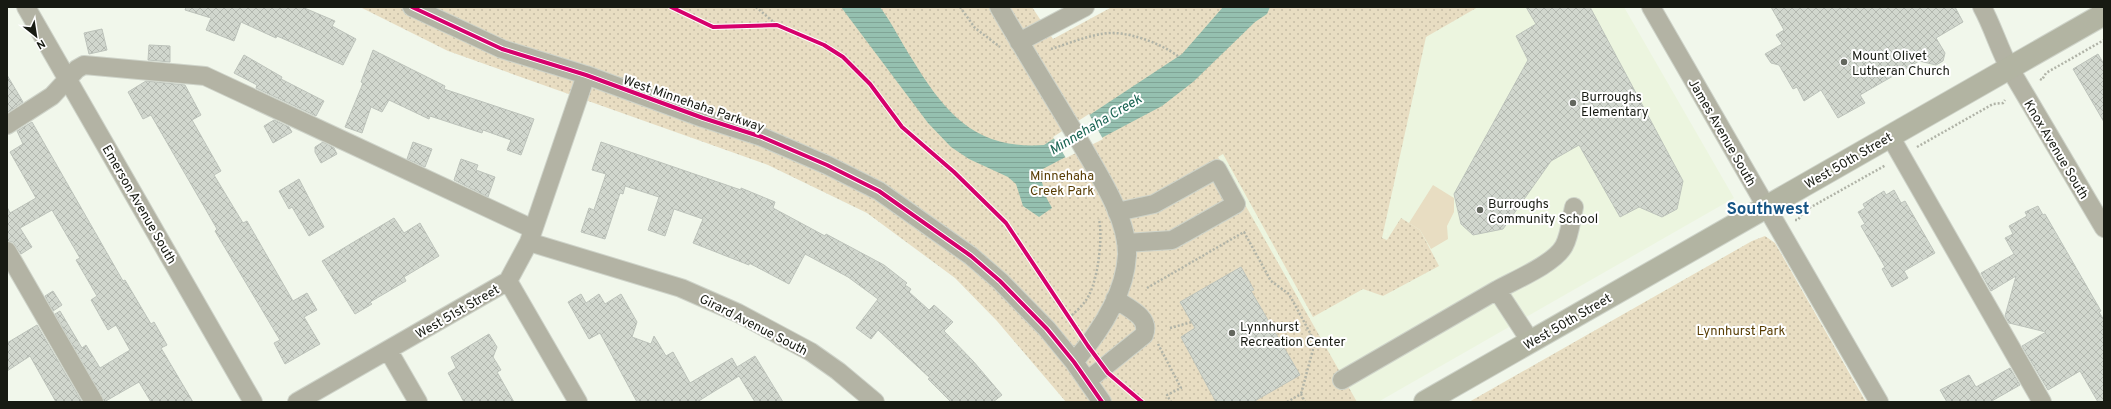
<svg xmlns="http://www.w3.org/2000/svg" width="2111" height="409" font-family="Overpass,sans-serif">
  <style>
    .built { fill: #ecf5df }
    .grass { fill: #e8ddc2 }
    .park { fill: url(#park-dots) }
    .water { fill: url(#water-rules) }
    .pier { fill: #f1f7eb }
    .building { fill: url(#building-cross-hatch); stroke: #bdc3bb }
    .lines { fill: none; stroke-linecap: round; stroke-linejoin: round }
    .minor-casing { stroke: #ced3c9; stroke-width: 20 }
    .major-casing { stroke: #ced3c9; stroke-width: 24 }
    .path { stroke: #b0b3a7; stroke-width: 2.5; stroke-dasharray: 2 2; stroke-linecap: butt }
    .minor { stroke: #b3b3a4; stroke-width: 18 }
    .major { stroke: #b2b4a2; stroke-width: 22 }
    .cycleway-casing { stroke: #fff; stroke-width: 6 }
    .cycleway { stroke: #d6006c; stroke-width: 4 }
    .poi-dot { fill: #63675e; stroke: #fff; stroke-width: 1.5 }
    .labels { text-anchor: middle; stroke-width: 4; stroke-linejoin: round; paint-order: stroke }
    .poi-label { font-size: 13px; fill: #171a12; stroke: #fff; text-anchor: start }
    .street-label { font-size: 13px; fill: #171a12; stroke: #fff }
    .park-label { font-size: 13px; fill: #583d04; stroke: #fff }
    .water-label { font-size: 14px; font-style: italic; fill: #1b6554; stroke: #fff }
    .district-label { font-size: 17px; font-weight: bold; fill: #165585; stroke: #fff }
  </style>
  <defs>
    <pattern id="park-dots" width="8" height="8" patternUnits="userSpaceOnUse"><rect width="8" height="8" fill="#e8ddc2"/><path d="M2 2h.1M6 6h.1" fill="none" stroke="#c6bda6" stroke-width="1.8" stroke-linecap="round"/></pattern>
    <pattern id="water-rules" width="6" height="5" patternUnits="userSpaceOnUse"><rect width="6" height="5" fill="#95c0b0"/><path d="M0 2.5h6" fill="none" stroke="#80a496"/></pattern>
    <pattern id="building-cross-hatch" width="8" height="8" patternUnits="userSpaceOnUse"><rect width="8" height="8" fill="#d1d7ce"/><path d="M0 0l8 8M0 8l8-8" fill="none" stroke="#b3b8b0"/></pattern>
  </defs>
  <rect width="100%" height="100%" fill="#f1f7eb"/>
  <path class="built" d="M 1285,7 L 1624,7 L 1734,198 L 1378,402 L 1308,402 L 1217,157 Z"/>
  <path class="grass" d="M 1433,185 L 1454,198 L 1454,212 L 1447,226 L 1448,239 L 1431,249 L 1420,230 L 1409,223 Z"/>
  <path class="park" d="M 360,7 L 1032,7 L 1053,39 L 1112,7 L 1478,7 L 1426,37 L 1382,238 L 1387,240 L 1401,218 L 1420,230 L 1439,266 L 1383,296 L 1363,289 L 1313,317 L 1223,154 L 1218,157 L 1357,402 L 1066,402 L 997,321 L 955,278 L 867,213 L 768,165 L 448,51 Z
    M 1765,236 L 1775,243 L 1866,402 L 1469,402 L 1752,241 Z"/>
  <path class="water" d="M 841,7 L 880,7 C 892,23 901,42 912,59 C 945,113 975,150 1044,145 L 1182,54 L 1223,7 L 1270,7 L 1267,14 L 1255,22 L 1193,82 L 1162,106 L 1039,171 L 1046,197 L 1052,208 L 1039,217 L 1023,206 L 1016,184 L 1008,177 L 969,159 L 951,147 L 928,123 Z"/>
  <path class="pier" d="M 1089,114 L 1103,139 L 1066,158 L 1053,137 Z"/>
  <path class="building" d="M 186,7 L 302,7 L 335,21 L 332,26 L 356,39 L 343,65 L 277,36 L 276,38 L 241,22 L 234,41 L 206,30 L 211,18 L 185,10 Z
    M 1526,7 L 1590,7 L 1683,181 L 1677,209 L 1662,217 L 1639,207 L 1620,217 L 1579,145 L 1551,161 L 1503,229 L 1473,235 L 1461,224 L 1454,194 L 1528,60 L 1516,36 L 1536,24 Z
    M 1771,7 L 1955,7 L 1963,22 L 1936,38 L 1945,53 L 1943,61 L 1936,65 L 1919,61 L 1860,95 L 1865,103 L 1838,118 L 1821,90 L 1804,101 L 1797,87 L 1793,89 L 1779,65 L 1771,63 L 1765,54 L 1782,44 L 1776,35 L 1784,30 Z
    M 102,29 L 107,50 L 89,54 L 84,33 Z
    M 149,45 L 170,46 L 170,62 L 148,60 Z
    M 373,50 L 445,86 L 444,89 L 534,119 L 521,155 L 507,150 L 511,140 L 483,130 L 482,133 L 430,116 L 429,119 L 389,100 L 382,112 L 371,107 L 362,133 L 345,127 L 363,83 L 361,82 Z
    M 2098,54 L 2104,64 L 2104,122 L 2073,69 Z
    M 244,55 L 282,77 L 281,79 L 324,101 L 316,116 L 256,88 L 257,85 L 234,73 Z
    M 7,75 L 23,102 L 7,113 Z
    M 146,81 L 185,85 L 201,115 L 192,120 L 221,171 L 214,175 L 243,223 L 247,221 L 293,301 L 307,293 L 317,310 L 304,317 L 320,344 L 285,364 L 274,343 L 280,340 L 215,231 L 217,229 L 151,115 L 143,119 L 128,92 Z
    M 274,120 L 289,127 L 292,132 L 273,143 L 264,126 Z
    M 32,122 L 123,281 L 125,280 L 151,324 L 154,322 L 167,345 L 161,348 L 193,402 L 151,402 L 139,382 L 104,402 L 55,314 L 60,311 L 82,348 L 86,345 L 100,368 L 130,350 L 116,325 L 108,330 L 91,300 L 97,296 L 76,260 L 80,258 L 52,210 L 20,228 L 32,247 L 21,254 L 13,242 L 7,241 L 7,207 L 10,213 L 36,198 L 10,152 L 23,144 L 17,131 Z
    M 323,142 L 334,148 L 337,154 L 321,163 L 315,152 L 315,147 Z
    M 413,142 L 432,149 L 425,167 L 407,159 Z
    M 601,142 L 741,190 L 741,188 L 775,202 L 773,208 L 825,236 L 826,234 L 884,265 L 907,283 L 905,285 L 911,289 L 909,292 L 929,310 L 934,305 L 953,322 L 944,331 L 973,361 L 1002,395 L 993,402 L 951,402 L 928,379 L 930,378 L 878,330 L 871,339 L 856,328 L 878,299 L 848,277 L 805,254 L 789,284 L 749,263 L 749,265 L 693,243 L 703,219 L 674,209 L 665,236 L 648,230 L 659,197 L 625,186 L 623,194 L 620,193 L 605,239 L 581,232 L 589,208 L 594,210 L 606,174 L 592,170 Z
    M 461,159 L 478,165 L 476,170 L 495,177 L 488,197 L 454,180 Z
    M 299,179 L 324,227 L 309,236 L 292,207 L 289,209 L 279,191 Z
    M 1894,190 L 1901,203 L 1905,201 L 1935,253 L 1904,271 L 1908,278 L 1892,287 L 1882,269 L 1885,267 L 1861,226 L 1865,224 L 1858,212 L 1865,208 L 1863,204 L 1884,191 L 1886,195 Z
    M 2038,206 L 2043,215 L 2045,214 L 2101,311 L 2099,312 L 2104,320 L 2104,402 L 2098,402 L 2080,371 L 2048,390 L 2022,346 L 2046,332 L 2009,323 L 2005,316 L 2016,276 L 1991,291 L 1981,273 L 2014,254 L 2005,238 L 2013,234 L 2009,226 L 2027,216 L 2025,212 Z
    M 394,218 L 404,233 L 420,223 L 439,256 L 404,277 L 406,281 L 370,302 L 372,304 L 355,314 L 322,261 Z
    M 1241,267 L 1254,290 L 1251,291 L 1300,375 L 1253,402 L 1216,402 L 1181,337 L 1195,328 L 1180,302 Z
    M 53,291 L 62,305 L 53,311 L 45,296 Z
    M 581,294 L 586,303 L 599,294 L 605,304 L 621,294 L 637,322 L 632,337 L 651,344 L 654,336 L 666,356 L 673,352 L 690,383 L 732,358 L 737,367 L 755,356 L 783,402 L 755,402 L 739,376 L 697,402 L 637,402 L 600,333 L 589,339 L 568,302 Z
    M 37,325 L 82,402 L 56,402 L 30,356 L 7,371 L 7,343 Z
    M 489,334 L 497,347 L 493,357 L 501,370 L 497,372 L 514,402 L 464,402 L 448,373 L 456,368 L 451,357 Z
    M 2010,368 L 2020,385 L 1990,402 L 1947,402 L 1940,390 L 1969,375 L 1976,387 Z"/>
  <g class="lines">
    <g class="minor-casing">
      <path id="minor" d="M 26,7 L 253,402
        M 412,7 L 502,49 L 586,75 L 703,118 L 762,137 L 827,165 L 879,191 L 971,256 L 1000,281 L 1047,329 L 1074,362 L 1102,402
        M 999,7 C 1025,52 1053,97 1080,142 C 1098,174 1128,218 1127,255 C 1125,295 1099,333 1074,362
        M 1651,7 L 1879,402
        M 1982,7 C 1993,27 1999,49 2010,69 L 2104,228
        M 1019,42 L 1085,7
        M 7,125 L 52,96 L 77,69 L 84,65 L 205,76 L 533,229
        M 1890,136 L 2042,402
        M 1117,212 L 1154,204 L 1217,169 L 1236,204 L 1172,240 L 1126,243
        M 529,242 L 681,288 L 738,313 L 811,352 L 838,371 L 875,402
        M 7,251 L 94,402
        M 508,281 L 578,402
        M 1497,290 C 1515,280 1554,264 1564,246 C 1570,235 1571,220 1574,207
        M 388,350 L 418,402
        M 1342,380 L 1497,290 L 1531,342
        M 1087,381 L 1144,335 C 1151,317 1128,308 1115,299
        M 297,402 L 508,281 L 529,242 L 586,75"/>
    </g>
    <g class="major-casing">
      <path id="major" d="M 1425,402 L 2104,14"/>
    </g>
    <path class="path" d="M 756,7 L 777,25
      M 960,7 L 975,28 L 1000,47
      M 1051,49 C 1067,44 1084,37 1101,34 C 1124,29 1161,43 1179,57
      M 2040,79 L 2042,80 L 2046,73 L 2104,40
      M 1917,147 L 1993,104 L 2003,103 L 2005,100
      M 1795,220 L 1798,220 L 1804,211 L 1886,165
      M 1147,288 L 1244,232 L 1271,281 L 1289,294 L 1315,342 L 1301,394
      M 1069,318 C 1076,311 1085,304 1089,295 C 1098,278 1103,238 1099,219
      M 1170,328 L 1192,322
      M 1158,344 L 1181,388 L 1167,395 L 1171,402
      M 1287,402 L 1301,394 L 1305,402"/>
    <use href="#minor" class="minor"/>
    <use href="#major" class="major"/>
    <g class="cycleway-casing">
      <path id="cycleway" d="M 412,7 L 502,49 L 586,75 L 703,118 L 762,137 L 827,165 L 879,191 L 971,256 L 1000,281 L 1047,329 L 1074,362 L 1102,402
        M 671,7 L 713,27 L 777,25 L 824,45 L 843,57 L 870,84 L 902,127 L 954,172 L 1006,223 L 1088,346 L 1108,373 L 1142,402"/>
    </g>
    <use href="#cycleway" class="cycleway"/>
  </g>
  <g class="poi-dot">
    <circle cx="1844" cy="62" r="4"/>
    <circle cx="1573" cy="103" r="4"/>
    <circle cx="1480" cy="210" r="4"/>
    <circle cx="1232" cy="333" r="4"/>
  </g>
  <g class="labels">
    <g class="poi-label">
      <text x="1852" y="60">Mount Olivet<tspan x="1852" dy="15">Lutheran Church</tspan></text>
      <text x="1581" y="101">Burroughs<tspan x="1581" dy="15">Elementary</tspan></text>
      <text x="1488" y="208">Burroughs<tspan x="1488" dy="15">Community School</tspan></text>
      <text x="1240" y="331">Lynnhurst<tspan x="1240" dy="15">Recreation Center</tspan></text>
    </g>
    <g class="street-label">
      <text transform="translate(694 103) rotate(19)" y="5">West Minnehaha Parkway</text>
      <text transform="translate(1723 132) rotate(60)" y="5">James Avenue South</text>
      <text transform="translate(2057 149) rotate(59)" y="5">Knox Avenue South</text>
      <text transform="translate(1848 160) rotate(-30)" y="5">West 50th Street</text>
      <text transform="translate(140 204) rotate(60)" y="5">Emerson Avenue South</text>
      <text transform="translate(457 311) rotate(-30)" y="5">West 51st Street</text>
      <text transform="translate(1567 321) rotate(-30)" y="5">West 50th Street</text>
      <text transform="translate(754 324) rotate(27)" y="5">Girard Avenue South</text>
    </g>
    <g class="park-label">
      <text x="1062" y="180">Minnehaha<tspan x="1062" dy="15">Creek Park</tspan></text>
      <text x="1741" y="335">Lynnhurst Park</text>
    </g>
    <g class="water-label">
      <text transform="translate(1095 124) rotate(-31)" y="5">Minnehaha Creek</text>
    </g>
    <g class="district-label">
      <text x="1768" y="214">Southwest</text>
    </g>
  </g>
  <rect width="2111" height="409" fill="none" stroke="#171a12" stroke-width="16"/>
  <g transform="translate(36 36) rotate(150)" stroke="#ffffff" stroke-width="3" paint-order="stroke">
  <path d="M0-3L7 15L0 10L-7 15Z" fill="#171a12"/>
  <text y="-6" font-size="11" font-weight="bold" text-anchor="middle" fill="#171a12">N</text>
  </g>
</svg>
